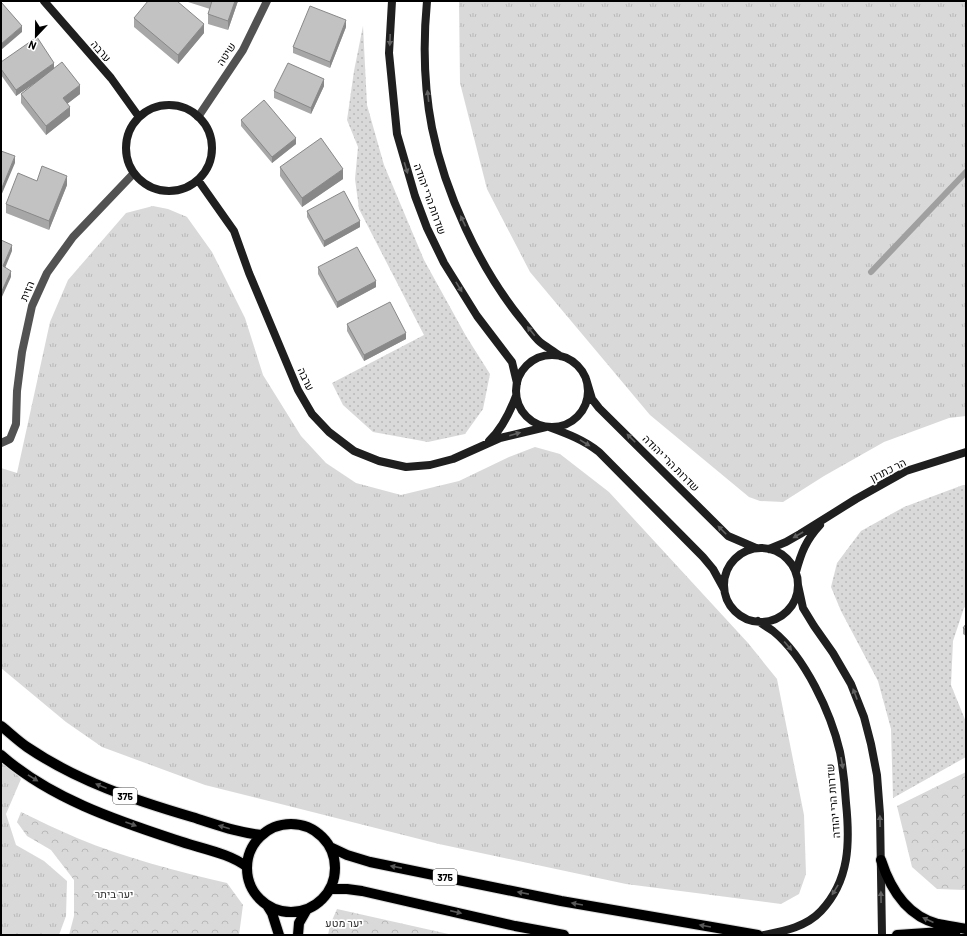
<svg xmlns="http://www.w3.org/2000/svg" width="967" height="936" font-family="Barlow,Heebo,sans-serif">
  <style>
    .grass { fill: url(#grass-tufts) }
    .forest { fill: url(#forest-crowns) }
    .park { fill: url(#park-dots) }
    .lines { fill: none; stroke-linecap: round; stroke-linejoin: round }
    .stream { stroke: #a0a0a0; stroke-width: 6 }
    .primary-casing { stroke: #dbdbdb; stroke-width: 12 }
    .street { stroke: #525252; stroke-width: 8 }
    .secondary { stroke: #1f1f1f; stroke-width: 8 }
    .primary { stroke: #000; stroke-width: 10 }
    .wall { fill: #a7a7a7 }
    .shaded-wall { fill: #888 }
    .building { fill: #c2c2c2; stroke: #888 }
    .oneway { fill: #626262 }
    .oneway2 { fill: #595959 }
    .labels { text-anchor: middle; stroke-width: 3.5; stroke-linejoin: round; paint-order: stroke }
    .shield { fill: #fff; stroke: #4c4c4c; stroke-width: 1 }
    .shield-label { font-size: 10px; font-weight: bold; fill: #000 }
    .street-label { font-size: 11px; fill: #000; stroke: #fff }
    .park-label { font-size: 11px; fill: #303030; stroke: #fff }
  </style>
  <defs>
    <pattern id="grass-tufts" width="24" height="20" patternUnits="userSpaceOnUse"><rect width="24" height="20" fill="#d9d9d9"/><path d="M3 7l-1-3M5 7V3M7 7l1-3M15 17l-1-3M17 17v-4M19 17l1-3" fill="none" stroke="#b8b8b8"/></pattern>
    <pattern id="forest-crowns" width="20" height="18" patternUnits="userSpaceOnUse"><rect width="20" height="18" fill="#d9d9d9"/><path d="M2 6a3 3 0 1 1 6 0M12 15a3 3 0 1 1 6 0" fill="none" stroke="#b8b8b8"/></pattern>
    <pattern id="park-dots" width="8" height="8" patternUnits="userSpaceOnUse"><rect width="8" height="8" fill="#d9d9d9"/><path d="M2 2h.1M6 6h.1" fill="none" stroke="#b8b8b8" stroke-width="1.8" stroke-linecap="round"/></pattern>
  </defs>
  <rect width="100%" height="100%" fill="#fff"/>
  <path class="grass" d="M 459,1 L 966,1 L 966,416 L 949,418 L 884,442 L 824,476 L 783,502 L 760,501 L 749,497 L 650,415 L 530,272 L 487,189 L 460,83 Z
    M 153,206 L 168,209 L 187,217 L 212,252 L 245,318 L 263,375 L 301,436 L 326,463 L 356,483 L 401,495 L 459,481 L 509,457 L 535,447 L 560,454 L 609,492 L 748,643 L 777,679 L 804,815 L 806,874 L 799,894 L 781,904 L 626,884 L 439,844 L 205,785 L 102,747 L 66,722 L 1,668 L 1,468 L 17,473 L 50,322 L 68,280 L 126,213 Z
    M 1,757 L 21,779 L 6,814 L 16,845 L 44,861 L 67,881 L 66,916 L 59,935 L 1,935 Z"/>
  <path class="forest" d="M 966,772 L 966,890 L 937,889 L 912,867 L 897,806 Z
    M 21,812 C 40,821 58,830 77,838 C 125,858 176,871 227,883 L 243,905 L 239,935 L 69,935 L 74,916 L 74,880 L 51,850 L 27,836 L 17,822 Z
    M 337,909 L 453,935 L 328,935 L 330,925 Z"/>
  <path class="park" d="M 363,26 L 367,105 L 384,165 L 424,260 L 466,336 L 490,374 L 483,409 L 465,434 L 428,442 L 373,432 L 343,405 L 332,383 L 424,335 L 359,209 L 355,179 L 358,147 L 347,120 L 354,71 Z
    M 963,485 L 966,485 L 966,606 L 964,608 L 953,641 L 951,685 L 966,722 L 966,757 L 893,798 L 891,729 L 878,681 L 841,611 L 831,587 L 837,563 L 861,531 L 904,507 Z"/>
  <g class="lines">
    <path class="stream" d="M 871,272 L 966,172"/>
    <g class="primary-casing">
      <path id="primary" d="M 1,726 C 10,733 18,741 27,747 C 77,781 134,800 192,817 C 215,824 238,833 262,835
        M 1,755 C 50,798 115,820 176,840 C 198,848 230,853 247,867
        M247 868a44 44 0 1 1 88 0a44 44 0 1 1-88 0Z
        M 330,847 L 347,855 L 370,862 L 561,901 L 758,935
        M 881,860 C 890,888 907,916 938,924 C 947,926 957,927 966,929
        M 331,889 L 347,889 L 362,891 L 515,926 L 564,935
        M 267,905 L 272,913 L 279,935
        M 298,935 L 299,923 L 307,909
        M 897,935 L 956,931"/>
    </g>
    <path class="street" d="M 198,117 L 243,50 L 267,1
      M 1,443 L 10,439 L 16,424 L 17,391 L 22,352 L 32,306 L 47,273 L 73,237 L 134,173"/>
    <path class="secondary" d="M 44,1 L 111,78 L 139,117
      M 392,1 L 389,53 L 397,134 L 415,196 L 427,228 L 444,263 L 477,316 L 512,362 L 517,383
      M 427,1 C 423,43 424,87 432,128 C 445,193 479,267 521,319 C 527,326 533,336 540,342 C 546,347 554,351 560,356
      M126 148a43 43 0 1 1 86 0a43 43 0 1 1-86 0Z
      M 198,180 L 234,231 L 249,273 L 298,390 L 312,414 L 329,432 L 354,451 L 379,461 L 406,467 L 430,465 L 453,459 L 500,438 L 546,427
      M516 391a36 36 0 1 1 72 0a36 36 0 1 1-72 0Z
      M 586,379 L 592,399 L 599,408 L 728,536 L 756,548
      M 549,427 C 568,434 584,440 599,452 L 703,557 L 713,569 L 724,589
      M 489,441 C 502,429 510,412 516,396
      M724 585a37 37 0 1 1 74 0a37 37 0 1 1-74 0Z
      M 769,549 L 786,542 L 800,534 L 856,499 L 906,471 L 966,452
      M 796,572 C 801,553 806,540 820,525
      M 798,585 L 803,608 L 814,626 L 833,653 L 851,684 L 864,717 L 871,744 L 877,775 L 880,814 L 882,935
      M 758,621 C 763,625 769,628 773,631 C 805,657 831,713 840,752 C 843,768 845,786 846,803 C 850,842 850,880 821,911 C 806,927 784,931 764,935"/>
    <use href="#primary" class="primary"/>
  </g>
  <path class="wall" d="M 188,1 L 238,1 L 228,30 L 208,24 L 208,14 L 210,9 L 188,2 Z
    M 134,18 L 204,33 L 178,64 L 134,27 Z
    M 346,27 L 330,68 L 293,53 L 293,47 Z
    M 1,62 L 54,68 L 80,94 L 67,104 L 70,116 L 46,135 L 21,103 L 21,94 L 37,81 L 16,96 L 1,75 Z
    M 324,86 L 311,114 L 274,98 L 274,91 Z
    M 241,120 L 296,144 L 272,163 L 241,126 Z
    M 280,167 L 343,179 L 302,207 L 280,176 Z
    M 37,181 L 67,185 L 49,230 L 6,213 L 6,204 Z
    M 307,211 L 360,227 L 324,247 L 307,217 Z
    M 318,267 L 376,287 L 337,308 L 318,274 Z
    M 347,324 L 406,339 L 364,361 L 347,331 Z
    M 966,624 L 966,636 L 963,634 L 963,628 Z"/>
  <path class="shaded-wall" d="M 235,1 L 238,1 L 228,30 L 228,21 Z
    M 346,20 L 346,27 L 330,68 L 330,62 Z
    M 204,24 L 204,33 L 178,64 L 178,55 Z
    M 22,26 L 22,32 L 1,50 L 1,44 Z
    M 54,63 L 54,70 L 16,96 L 16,90 Z
    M 324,79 L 324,86 L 311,114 L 311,108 Z
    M 80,85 L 80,94 L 63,107 L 63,98 Z
    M 70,107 L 70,116 L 46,135 L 46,126 Z
    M 296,138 L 296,144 L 272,163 L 272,157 Z
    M 15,156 L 15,163 L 1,196 L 1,190 Z
    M 343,169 L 343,179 L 302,207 L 302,198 Z
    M 67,176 L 67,185 L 49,230 L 49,221 Z
    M 360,221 L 360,227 L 324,247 L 324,241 Z
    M 12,245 L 12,251 L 3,273 L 3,266 Z
    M 11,271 L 11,277 L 1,299 L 1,293 Z
    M 376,281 L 376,287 L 337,308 L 337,302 Z
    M 406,333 L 406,339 L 364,361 L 364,355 Z"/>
  <path class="building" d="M 148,1 L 177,1 L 204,24 L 178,55 L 134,18 Z
    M 212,1 L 235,1 L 228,21 L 208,14 Z
    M 1,2 L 22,26 L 1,44 Z
    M 310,6 L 346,20 L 330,62 L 293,47 Z
    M 37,37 L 54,63 L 16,90 L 1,69 L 1,62 Z
    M 62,62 L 80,85 L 63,98 L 70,107 L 46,126 L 21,94 Z
    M 288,63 L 324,79 L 311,108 L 274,91 Z
    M 264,100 L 296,138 L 272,157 L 241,120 Z
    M 321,138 L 343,169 L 302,198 L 280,167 Z
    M 1,151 L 15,156 L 1,190 Z
    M 42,166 L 67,176 L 49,221 L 6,204 L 18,173 L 37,181 Z
    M 344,191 L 360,221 L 324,241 L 307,211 Z
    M 1,240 L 12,245 L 3,266 L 11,271 L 1,293 Z
    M 357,247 L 376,281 L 337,302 L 318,267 Z
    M 390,302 L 406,333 L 364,355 L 347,324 Z
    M 966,624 L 966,630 L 963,628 Z"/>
  <defs><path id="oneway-solid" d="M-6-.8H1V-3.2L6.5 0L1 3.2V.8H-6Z"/></defs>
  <g class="oneway">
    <use href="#oneway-solid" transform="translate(390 40) rotate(92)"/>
    <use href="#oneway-solid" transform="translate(428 96) rotate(-97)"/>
    <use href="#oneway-solid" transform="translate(406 168) rotate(73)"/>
    <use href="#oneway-solid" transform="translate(463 221) rotate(-115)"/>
    <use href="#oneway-solid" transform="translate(459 287) rotate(58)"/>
    <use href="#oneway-solid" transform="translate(531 331) rotate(-129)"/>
    <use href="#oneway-solid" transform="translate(515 434) rotate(-16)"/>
    <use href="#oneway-solid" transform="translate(631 438) rotate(-135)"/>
    <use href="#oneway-solid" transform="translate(585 443) rotate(31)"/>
    <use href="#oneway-solid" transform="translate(722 530) rotate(-135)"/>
    <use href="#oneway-solid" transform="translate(798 535) rotate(150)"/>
    <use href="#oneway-solid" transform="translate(788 646) rotate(50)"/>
    <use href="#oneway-solid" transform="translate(855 694) rotate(-111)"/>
    <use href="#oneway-solid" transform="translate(842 763) rotate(80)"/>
    <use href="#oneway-solid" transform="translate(880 821) rotate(-91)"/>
    <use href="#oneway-solid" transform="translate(835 890) rotate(121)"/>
    <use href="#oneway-solid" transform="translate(881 897) rotate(-91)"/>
  </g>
  <g class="oneway2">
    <use href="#oneway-solid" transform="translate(33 778) rotate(32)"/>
    <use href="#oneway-solid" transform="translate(101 786) rotate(-158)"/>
    <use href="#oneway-solid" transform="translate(131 824) rotate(20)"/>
    <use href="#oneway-solid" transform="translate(224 827) rotate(-164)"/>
    <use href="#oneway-solid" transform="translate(396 867) rotate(-169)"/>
    <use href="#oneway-solid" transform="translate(523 893) rotate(-169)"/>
    <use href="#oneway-solid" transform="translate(577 904) rotate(-170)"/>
    <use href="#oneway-solid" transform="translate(456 912) rotate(13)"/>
    <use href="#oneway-solid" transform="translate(928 920) rotate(-156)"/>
    <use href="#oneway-solid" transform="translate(705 926) rotate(-170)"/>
  </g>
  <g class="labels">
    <g class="shield">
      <rect x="113" y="788" width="24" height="16" rx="3"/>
      <rect x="433" y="869" width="24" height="16" rx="3"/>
    </g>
    <g class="shield-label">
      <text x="125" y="800">375</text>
      <text x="445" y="881">375</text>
    </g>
    <g class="street-label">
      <text transform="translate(101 51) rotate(49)" y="4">ערבה</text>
      <text transform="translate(226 54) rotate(-57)" y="4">שיטה</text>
      <text transform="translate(430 199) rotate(70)" y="4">שדרות הרי יהודה</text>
      <text transform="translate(27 291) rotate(-68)" y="4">הזית</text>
      <text transform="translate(306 379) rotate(65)" y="4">ערבה</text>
      <text transform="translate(671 463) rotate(45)" y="4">שדרות הרי יהודה</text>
      <text transform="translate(888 470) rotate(-27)" y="4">הר כתרון</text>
      <text transform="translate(833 801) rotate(-95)" y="4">שדרות הרי יהודה</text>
    </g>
    <g class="park-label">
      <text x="114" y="898">יער ביתר</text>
      <text x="344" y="927">יער מטע</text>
    </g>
  </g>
  <rect width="967" height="936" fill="none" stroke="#000000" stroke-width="4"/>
  <g transform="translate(36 36) rotate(202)" stroke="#ffffff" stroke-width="3" paint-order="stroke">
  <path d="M0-3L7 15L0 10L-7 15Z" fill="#000000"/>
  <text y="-6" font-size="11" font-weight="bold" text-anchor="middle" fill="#000000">N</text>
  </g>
</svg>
